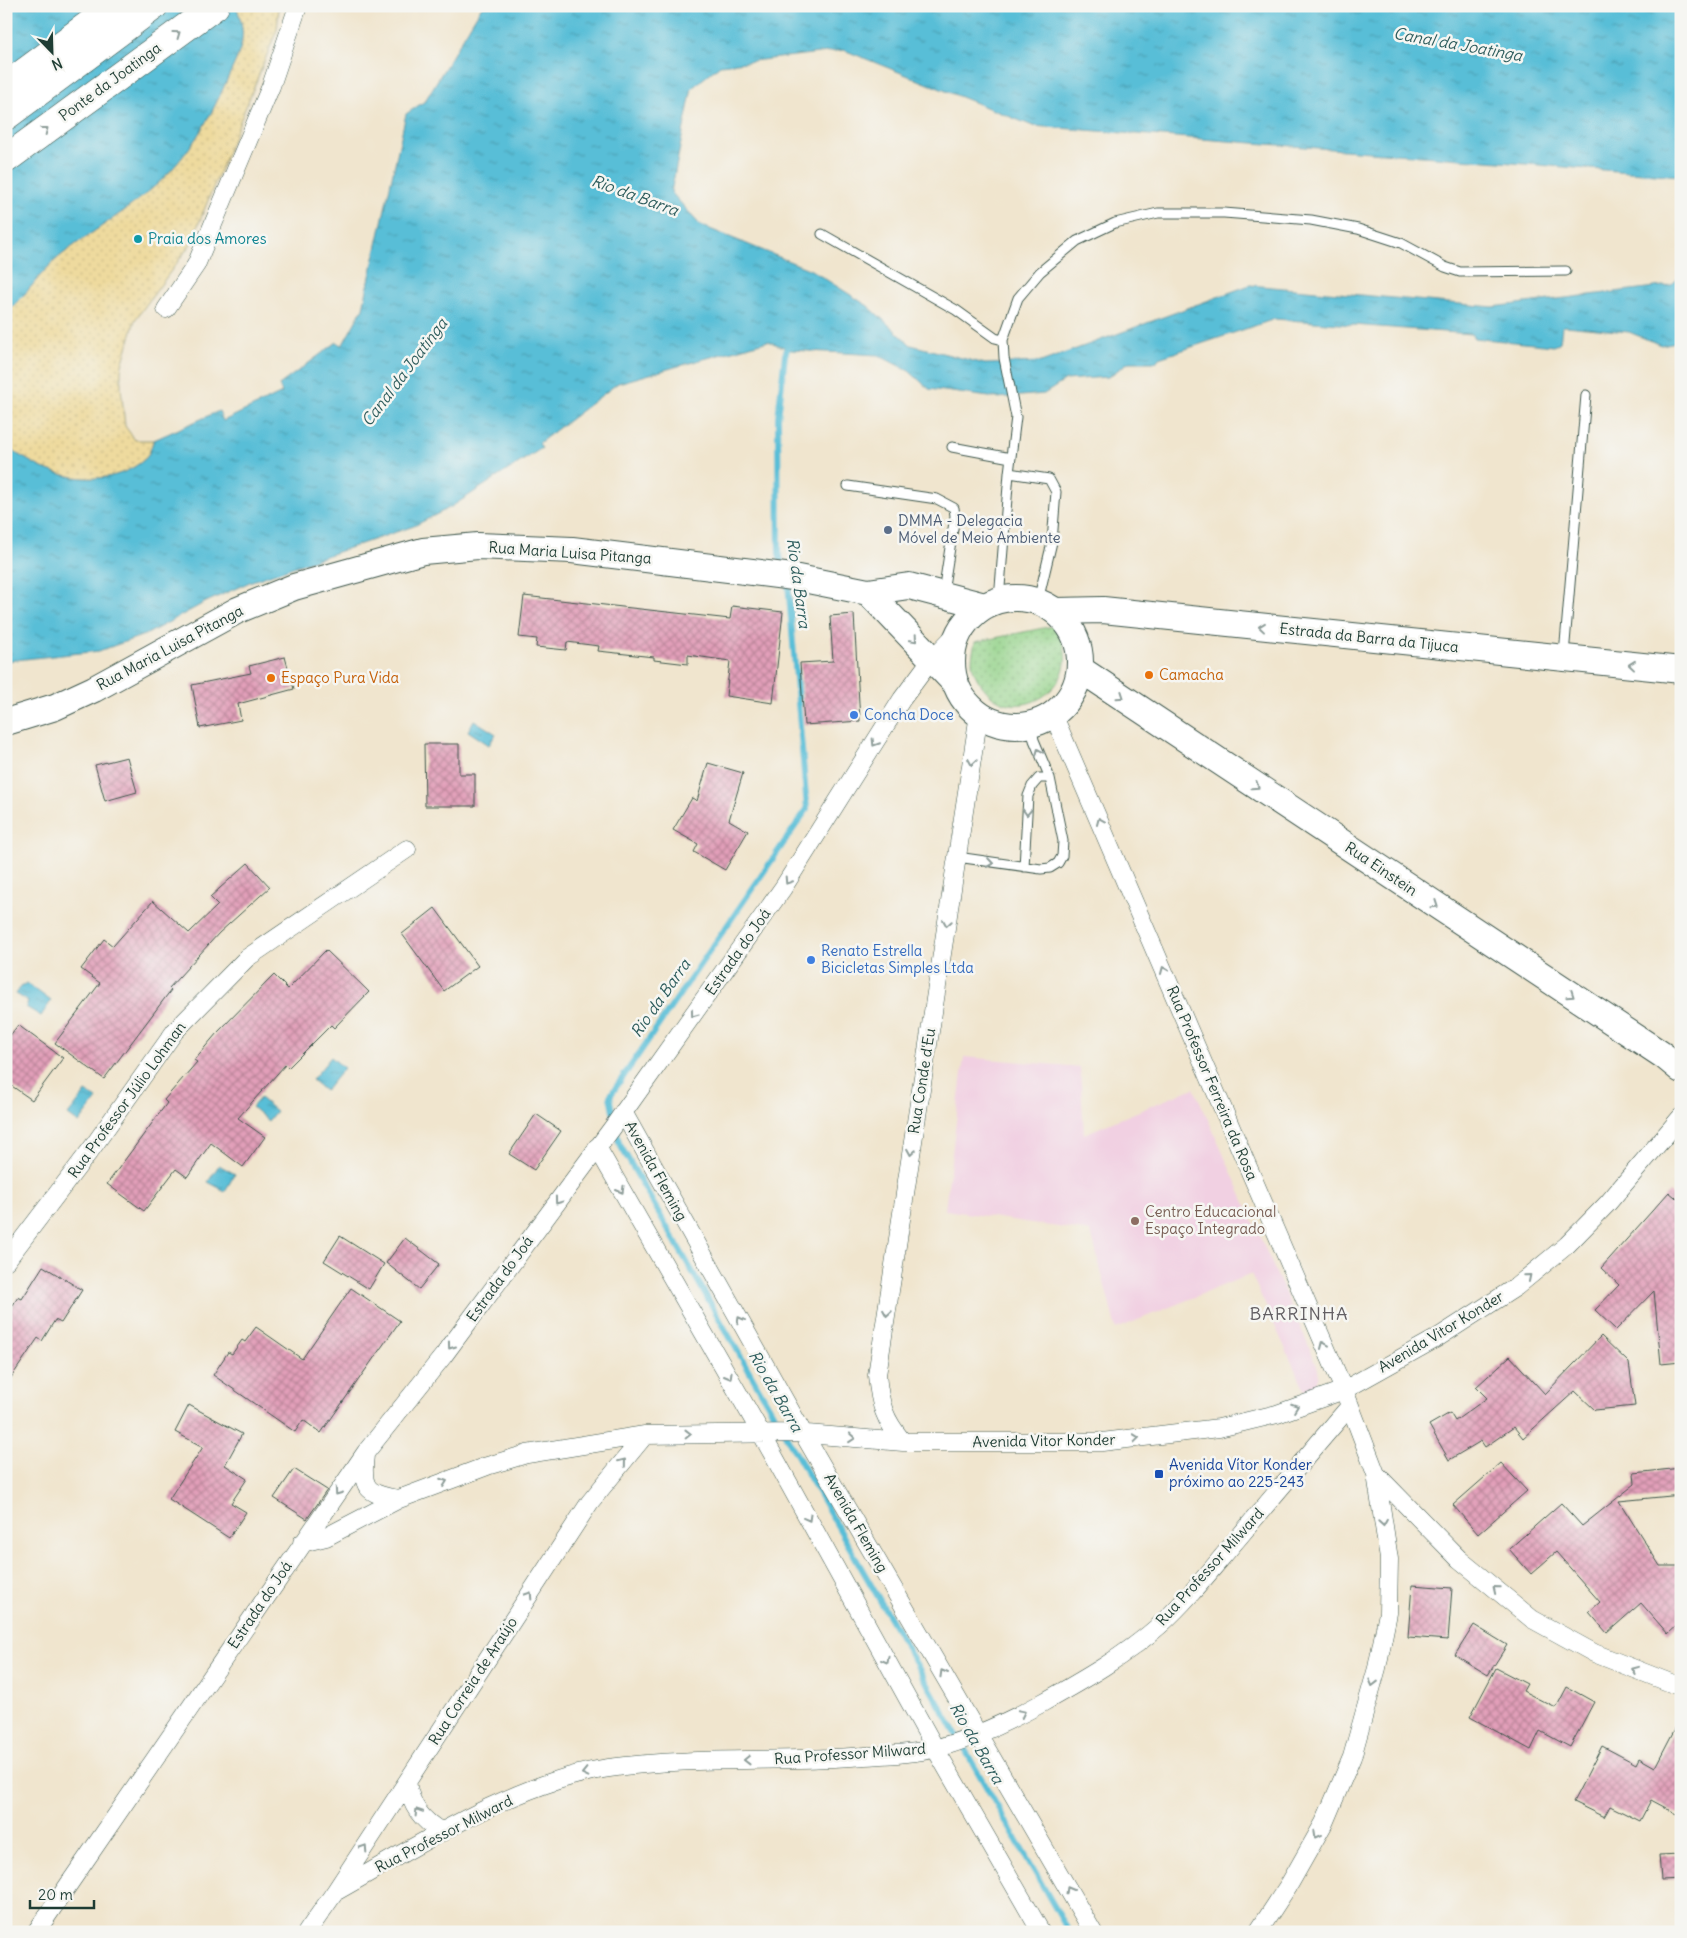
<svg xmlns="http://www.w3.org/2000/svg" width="1687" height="1938" font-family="Delius,sans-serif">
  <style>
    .built { fill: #f1d0e2 }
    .sand { fill: url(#sand-dots); stroke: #868c69 }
    .park { fill: url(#park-dots); stroke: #59885e }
    .water { fill: url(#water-ripples); stroke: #3c7e86 }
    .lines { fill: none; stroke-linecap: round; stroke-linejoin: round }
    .stream { stroke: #59bed7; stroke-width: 6 }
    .building { fill: url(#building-cross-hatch) }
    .lane-casing { stroke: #3e564b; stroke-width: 11 }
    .street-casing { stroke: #3e564b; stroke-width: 19 }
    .secondary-casing { stroke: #3e564b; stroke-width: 28 }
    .highway-casing { stroke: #3e564b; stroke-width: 29 }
    .lane { stroke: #fff; stroke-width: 9 }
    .street { stroke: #fff; stroke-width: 18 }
    .secondary { stroke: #fff; stroke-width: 26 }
    .highway { stroke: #fff; stroke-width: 28 }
    .oneway { stroke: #8f9e9a }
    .culture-dot { fill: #0f9aa8; stroke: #f6f6f2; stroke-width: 2 }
    .service-dot { fill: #5c6f8a; stroke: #f6f6f2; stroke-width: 2 }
    .food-dot { fill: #e8710a; stroke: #f6f6f2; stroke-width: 2 }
    .shop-dot { fill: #3f7fe0; stroke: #f6f6f2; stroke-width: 2 }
    .education-dot { fill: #8d6e63; stroke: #f6f6f2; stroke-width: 2 }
    .transit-dot { fill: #1a4fb4; stroke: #f6f6f2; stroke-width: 2 }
    .labels { text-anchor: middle; stroke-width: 5; stroke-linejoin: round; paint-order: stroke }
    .street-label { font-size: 15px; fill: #1f3d34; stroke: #f6f6f2 }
    .culture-label { font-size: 15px; fill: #0d838f; stroke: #f6f6f2; text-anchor: start }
    .service-label { font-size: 15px; fill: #4e5e75; stroke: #f6f6f2; text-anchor: start }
    .food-label { font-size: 15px; fill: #c56008; stroke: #f6f6f2; text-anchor: start }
    .shop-label { font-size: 15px; fill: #366cbe; stroke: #f6f6f2; text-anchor: start }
    .education-label { font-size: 15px; fill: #785e54; stroke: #f6f6f2; text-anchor: start }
    .transit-label { font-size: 15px; fill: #164399; stroke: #f6f6f2; text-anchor: start }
    .water-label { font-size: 16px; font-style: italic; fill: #2e5d5d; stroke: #f6f6f2 }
    .quarter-label { font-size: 18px; letter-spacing: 1px; fill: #635f63; stroke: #f6f6f2 }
  </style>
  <defs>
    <pattern id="sand-dots" width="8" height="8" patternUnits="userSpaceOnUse" patternTransform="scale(1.25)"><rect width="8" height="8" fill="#eeda9e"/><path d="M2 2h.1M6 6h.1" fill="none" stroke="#ccbc89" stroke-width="1.8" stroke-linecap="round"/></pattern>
    <pattern id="park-dots" width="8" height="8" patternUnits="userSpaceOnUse" patternTransform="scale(1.25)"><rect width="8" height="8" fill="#93d288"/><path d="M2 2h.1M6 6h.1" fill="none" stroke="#77ac70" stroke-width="1.8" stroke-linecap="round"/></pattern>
    <pattern id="water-ripples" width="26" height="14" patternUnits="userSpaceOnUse" patternTransform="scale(1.25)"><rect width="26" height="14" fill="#59bed7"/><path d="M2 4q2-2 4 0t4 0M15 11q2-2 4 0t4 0" fill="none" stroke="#499caf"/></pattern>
    <pattern id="building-cross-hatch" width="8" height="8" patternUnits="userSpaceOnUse" patternTransform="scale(1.25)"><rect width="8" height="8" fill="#e29fb9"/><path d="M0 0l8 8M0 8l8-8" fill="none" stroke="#b78397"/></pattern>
  </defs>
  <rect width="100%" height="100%" fill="#f6f6f2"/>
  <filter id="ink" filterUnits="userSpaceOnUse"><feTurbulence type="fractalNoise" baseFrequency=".02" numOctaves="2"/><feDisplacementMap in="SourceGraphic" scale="10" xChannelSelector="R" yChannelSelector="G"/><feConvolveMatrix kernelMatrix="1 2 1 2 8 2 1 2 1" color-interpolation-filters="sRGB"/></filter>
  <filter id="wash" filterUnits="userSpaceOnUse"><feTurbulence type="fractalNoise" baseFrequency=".0096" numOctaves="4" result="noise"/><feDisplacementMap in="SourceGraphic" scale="20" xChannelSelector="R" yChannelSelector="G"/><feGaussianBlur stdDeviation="1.12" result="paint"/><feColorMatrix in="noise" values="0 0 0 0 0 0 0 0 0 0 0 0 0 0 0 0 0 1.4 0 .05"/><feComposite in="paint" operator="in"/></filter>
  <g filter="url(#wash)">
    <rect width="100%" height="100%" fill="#f0e5ce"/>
    <path class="built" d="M 964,1057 L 1080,1067 L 1084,1134 L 1194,1088 L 1317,1365 L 1319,1375 L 1314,1386 L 1305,1391 L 1251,1274 L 1116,1329 L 1091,1232 L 945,1210 Z"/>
    <path class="sand" d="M 236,6 L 279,6 L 277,30 L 190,245 L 135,320 L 121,369 L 121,387 L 125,426 L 135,440 L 154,440 C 151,446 150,454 146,458 C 117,485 74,482 40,467 C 29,461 18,454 6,448 L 6,312 C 26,297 39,273 59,257 C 87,234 120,216 148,192 C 184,163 208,123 226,82 C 240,51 249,39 236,6 Z"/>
    <path class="park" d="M 1053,626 C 1056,631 1061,637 1063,642 C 1079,689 1015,728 984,688 C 978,681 972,671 972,661 C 972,655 974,648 975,642 Z"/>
    <path class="water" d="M 6,6 L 236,6 C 249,39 240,51 226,82 C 208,123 184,163 148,192 C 120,216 87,234 59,257 C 39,273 26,297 6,312 Z
      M 482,6 L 1681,6 L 1681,176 L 1033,126 L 844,50 L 720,65 L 692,88 L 671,192 L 700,225 L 811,270 L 868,306 L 911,345 L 985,364 L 1041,362 L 1250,285 L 1493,307 L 1671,285 L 1681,276 L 1681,341 L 1661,345 L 1629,332 L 1565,326 L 1562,327 L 1560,342 L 1554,346 L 1474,338 L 1471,334 L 1275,319 L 1159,358 L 1156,362 L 1129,362 L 1108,377 L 1066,380 L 1044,394 L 997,398 L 929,389 L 909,371 L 878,355 L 791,350 L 768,341 L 618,383 L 539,443 L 542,448 L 451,507 L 414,526 L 252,581 L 204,603 L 147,634 L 99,651 L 6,661 L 6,448 C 18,454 29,461 40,467 C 74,482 117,485 146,458 C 150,454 151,446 154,440 L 219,411 L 223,421 L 282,393 L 279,385 L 337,342 L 342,346 L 363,308 L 406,114 L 425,101 Z
      M 474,720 L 496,734 L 489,745 L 468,731 Z
      M 27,983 L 51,1001 L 41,1016 L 26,1007 L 28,1001 L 16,994 L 21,986 Z
      M 331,1057 L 344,1068 L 325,1091 L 312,1080 Z
      M 86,1092 L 97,1099 L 79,1123 L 68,1115 Z
      M 260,1098 L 276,1111 L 268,1121 L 252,1107 Z
      M 219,1165 L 235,1174 L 225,1191 L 208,1182 Z"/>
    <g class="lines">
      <path class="stream" d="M 783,569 L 779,553 L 778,418 L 785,355 L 790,341
        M 788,583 L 807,809 L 610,1096 L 619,1143 L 1069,1932"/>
    </g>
    <g id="blocks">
      <path class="building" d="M 524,596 L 730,619 L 732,606 L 783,612 L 773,703 L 726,696 L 730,661 L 688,655 L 688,664 L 654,660 L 654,657 L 598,651 L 599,646 L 567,642 L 566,650 L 536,647 L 537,639 L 519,637 Z
        M 854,614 L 860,721 L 804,725 L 800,663 L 833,661 L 830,616 Z
        M 285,657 L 294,689 L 238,704 L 241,720 L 200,728 L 192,685 L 251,673 L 249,666 Z
        M 424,744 L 459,744 L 459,774 L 475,774 L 475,806 L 425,806 Z
        M 127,757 L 137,792 L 105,801 L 95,765 Z
        M 708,763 L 743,773 L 729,820 L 748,831 L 725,870 L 694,852 L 698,844 L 673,830 L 692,798 L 697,801 Z
        M 248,863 L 270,887 L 219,933 L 169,988 L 171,990 L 104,1079 L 55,1043 L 100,983 L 81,969 L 104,939 L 113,946 L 153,901 L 189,933 L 218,905 L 210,897 Z
        M 435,908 L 478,966 L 444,991 L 402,934 Z
        M 326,950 L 369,992 L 334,1028 L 331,1025 L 288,1068 L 285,1065 L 238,1118 L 265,1137 L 243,1167 L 211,1143 L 187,1177 L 176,1169 L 144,1211 L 107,1184 L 167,1103 L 164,1100 L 197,1062 L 194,1060 L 217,1033 L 274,975 L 288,989 Z
        M 18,1025 L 63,1058 L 32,1100 L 6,1082 L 6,1041 Z
        M 536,1114 L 561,1131 L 534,1170 L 509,1154 Z
        M 1669,1192 L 1681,1202 L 1681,1362 L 1661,1364 L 1654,1291 L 1616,1330 L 1595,1310 L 1619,1285 L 1601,1268 Z
        M 340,1236 L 384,1264 L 369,1289 L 324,1261 Z
        M 405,1238 L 439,1264 L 419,1289 L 386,1263 Z
        M 43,1266 L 82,1290 L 61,1323 L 55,1320 L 42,1341 L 38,1338 L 6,1385 L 6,1316 L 18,1297 L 22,1299 Z
        M 351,1288 L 400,1321 L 321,1433 L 303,1420 L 295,1432 L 213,1375 L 228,1352 L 232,1354 L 242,1340 L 245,1342 L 256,1327 L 302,1359 Z
        M 1601,1336 L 1629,1363 L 1635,1406 L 1595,1410 L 1575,1391 L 1523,1438 L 1514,1427 L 1485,1447 L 1481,1441 L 1449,1460 L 1429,1425 L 1450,1413 L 1455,1421 L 1487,1398 L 1476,1387 L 1510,1356 L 1545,1394 Z
        M 189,1405 L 242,1434 L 225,1465 L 247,1479 L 231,1503 L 246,1512 L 229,1538 L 169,1499 L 203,1447 L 175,1432 Z
        M 1501,1463 L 1527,1491 L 1478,1534 L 1453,1505 Z
        M 1681,1468 L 1681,1495 L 1619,1501 L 1660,1566 L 1681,1566 L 1681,1622 L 1668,1634 L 1641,1603 L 1607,1633 L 1589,1612 L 1600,1602 L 1556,1552 L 1531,1574 L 1509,1549 L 1561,1503 L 1582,1526 L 1635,1484 L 1634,1473 Z
        M 294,1469 L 327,1490 L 307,1519 L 274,1498 Z
        M 1412,1585 L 1452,1588 L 1448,1640 L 1408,1637 Z
        M 1474,1625 L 1507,1645 L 1488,1675 L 1455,1655 Z
        M 1496,1668 L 1527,1684 L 1523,1691 L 1556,1708 L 1567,1687 L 1594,1702 L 1570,1747 L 1540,1731 L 1531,1750 L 1470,1717 Z
        M 1681,1717 L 1681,1816 L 1651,1800 L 1640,1821 L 1610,1806 L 1604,1817 L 1573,1802 L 1602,1746 L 1636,1764 L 1639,1758 L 1655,1767 Z
        M 1681,1854 L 1681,1879 L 1661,1880 L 1659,1855 Z"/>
    </g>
  </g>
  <g filter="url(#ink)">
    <use href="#blocks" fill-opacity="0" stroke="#3e564b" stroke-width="1"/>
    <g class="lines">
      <g class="lane-casing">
        <path id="lane" d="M 822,234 L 956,310 L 995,338 L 1003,340
          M 952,447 L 1011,458
          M 1009,473 L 1049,479 L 1056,492 L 1055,504 L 1052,542 L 1038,601
          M 848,486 L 937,499 L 954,508 L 955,516 L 943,592
          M 999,600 L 1009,473 L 1016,417 L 1004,358 L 1003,340 L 1018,298 L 1040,272 L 1077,241 L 1115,223 L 1158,213 L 1224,213 L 1311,220 L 1358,229 L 1401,243 L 1445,267 L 1460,272 L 1566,271
          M 1564,655 L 1586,395
          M 957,857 L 1041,869 L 1050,868 L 1058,863 L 1062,856 L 1063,841 L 1050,778 L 1034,740 L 1031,724
          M 1024,867 L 1028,796 L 1032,786 L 1039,778 L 1050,778"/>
      </g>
      <g class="street-casing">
        <path id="street" d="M 166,309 L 196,265 L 271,86 L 298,6
          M 1053,714 L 1344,1390 L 1376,1474 L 1389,1559 L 1388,1613 L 1377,1668 L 1352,1757 L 1324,1823 L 1290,1883 L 1258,1932
          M 623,1112 L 803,1433 L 1093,1932
          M 597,1147 L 761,1433 L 935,1748 L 1041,1932
          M 6,1261 L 92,1148 L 175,1031 L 247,958 L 407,849
          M 903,1442 C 884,1419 880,1405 877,1375 L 979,714
          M 365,1455 C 361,1488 366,1494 399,1499
          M 1376,1474 L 1459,1559 L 1532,1619 L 1594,1653 L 1681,1687
          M 302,1543 L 326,1537 L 399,1499 L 487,1466 L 527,1454 L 645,1435 L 795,1433 L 903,1442 L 1102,1442 L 1219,1428 L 1277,1414 L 1344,1390 L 1437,1338 L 1516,1287 L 1567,1245 L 1608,1203 L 1681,1117
          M 407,1782 C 411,1806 421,1820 442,1832
          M 335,1892 C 415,1847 517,1781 609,1768 C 689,1757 770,1762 851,1757 C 878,1755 906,1755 933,1749 C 970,1740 1009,1721 1042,1703 C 1083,1680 1125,1656 1160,1625 C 1189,1599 1214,1566 1239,1537 C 1276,1493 1313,1449 1350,1406
          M 36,1932 L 366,1452 L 444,1355 L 613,1127 L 783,888 L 902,699 L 931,660 L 963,627
          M 307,1932 L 335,1892 L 590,1502 L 645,1435"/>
      </g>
      <g class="secondary-casing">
        <path id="secondary" d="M 868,592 L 956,684
          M952 662a64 64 0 1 1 128 0a64 64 0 1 1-128 0Z
          M 1056,611 L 1103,610 L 1681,670
          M 1080,669 L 1664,1056 L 1681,1070
          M 6,722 L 55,707 L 94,689 L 238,610 L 294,587 L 423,551 L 478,546 L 572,550 L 793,577 L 868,592 L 909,586 L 985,606"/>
      </g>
      <g class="highway-casing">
        <path id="highway" d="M 6,86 L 114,6
          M 6,116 L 154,6
          M 6,159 L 215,6"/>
      </g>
      <use href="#lane" class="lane"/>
      <use href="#street" class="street"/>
      <use href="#secondary" class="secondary"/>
      <use href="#highway" class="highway"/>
    </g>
    <defs><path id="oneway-chevron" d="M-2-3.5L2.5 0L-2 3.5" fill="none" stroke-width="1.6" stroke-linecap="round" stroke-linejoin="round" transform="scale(1.25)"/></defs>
    <g class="oneway">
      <use href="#oneway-chevron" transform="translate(177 34) rotate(-36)"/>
      <use href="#oneway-chevron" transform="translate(45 130) rotate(-37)"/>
      <use href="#oneway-chevron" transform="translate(1262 627) rotate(-174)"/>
      <use href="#oneway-chevron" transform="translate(914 639) rotate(49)"/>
      <use href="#oneway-chevron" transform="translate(1632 665) rotate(-174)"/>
      <use href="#oneway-chevron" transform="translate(1121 696) rotate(34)"/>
      <use href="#oneway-chevron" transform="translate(875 743) rotate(122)"/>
      <use href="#oneway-chevron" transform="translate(1039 752) rotate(-113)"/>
      <use href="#oneway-chevron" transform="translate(972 762) rotate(99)"/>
      <use href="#oneway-chevron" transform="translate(1256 786) rotate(34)"/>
      <use href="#oneway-chevron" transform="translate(1027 812) rotate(93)"/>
      <use href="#oneway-chevron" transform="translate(1100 821) rotate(-113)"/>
      <use href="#oneway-chevron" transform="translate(990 863) rotate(8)"/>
      <use href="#oneway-chevron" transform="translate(788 881) rotate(123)"/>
      <use href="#oneway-chevron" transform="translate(1435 905) rotate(34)"/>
      <use href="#oneway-chevron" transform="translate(947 923) rotate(99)"/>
      <use href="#oneway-chevron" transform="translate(1164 970) rotate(-113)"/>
      <use href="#oneway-chevron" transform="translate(1571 995) rotate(34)"/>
      <use href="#oneway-chevron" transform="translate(694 1014) rotate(126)"/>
      <use href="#oneway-chevron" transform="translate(911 1152) rotate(99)"/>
      <use href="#oneway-chevron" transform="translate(621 1190) rotate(60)"/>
      <use href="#oneway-chevron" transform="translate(558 1201) rotate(126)"/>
      <use href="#oneway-chevron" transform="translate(1528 1277) rotate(-40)"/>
      <use href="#oneway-chevron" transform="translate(887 1313) rotate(99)"/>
      <use href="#oneway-chevron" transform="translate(740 1320) rotate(-119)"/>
      <use href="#oneway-chevron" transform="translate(1324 1345) rotate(-113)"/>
      <use href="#oneway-chevron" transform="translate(451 1346) rotate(126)"/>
      <use href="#oneway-chevron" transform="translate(729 1376) rotate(60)"/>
      <use href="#oneway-chevron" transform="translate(1295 1407) rotate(-20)"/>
      <use href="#oneway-chevron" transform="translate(688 1434) rotate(-1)"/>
      <use href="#oneway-chevron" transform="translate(852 1438) rotate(5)"/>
      <use href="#oneway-chevron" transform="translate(1136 1438) rotate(-7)"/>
      <use href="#oneway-chevron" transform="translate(623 1462) rotate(-51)"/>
      <use href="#oneway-chevron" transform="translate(444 1482) rotate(-20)"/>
      <use href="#oneway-chevron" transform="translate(338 1492) rotate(125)"/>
      <use href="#oneway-chevron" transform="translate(808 1518) rotate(61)"/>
      <use href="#oneway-chevron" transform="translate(1383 1523) rotate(81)"/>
      <use href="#oneway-chevron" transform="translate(1496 1589) rotate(-141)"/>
      <use href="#oneway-chevron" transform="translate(529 1595) rotate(-57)"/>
      <use href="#oneway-chevron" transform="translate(886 1660) rotate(61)"/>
      <use href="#oneway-chevron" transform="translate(1635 1670) rotate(-158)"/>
      <use href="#oneway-chevron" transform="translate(943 1673) rotate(-120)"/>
      <use href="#oneway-chevron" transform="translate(1373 1683) rotate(104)"/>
      <use href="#oneway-chevron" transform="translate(1022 1713) rotate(-26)"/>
      <use href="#oneway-chevron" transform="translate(747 1760) rotate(179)"/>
      <use href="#oneway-chevron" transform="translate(585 1773) rotate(167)"/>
      <use href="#oneway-chevron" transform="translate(418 1812) rotate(-122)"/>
      <use href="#oneway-chevron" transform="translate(1317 1835) rotate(119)"/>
      <use href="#oneway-chevron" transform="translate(364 1848) rotate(-57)"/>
      <use href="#oneway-chevron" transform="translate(1069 1890) rotate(-120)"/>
    </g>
  </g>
  <circle class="culture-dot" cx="138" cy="239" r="5"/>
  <circle class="service-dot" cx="888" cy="530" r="5"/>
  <g class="food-dot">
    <circle cx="1149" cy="675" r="5"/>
    <circle cx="271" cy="678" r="5"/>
  </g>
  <g class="shop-dot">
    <circle cx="854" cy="715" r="5"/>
    <circle cx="811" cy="960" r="5"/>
  </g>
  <circle class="education-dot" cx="1135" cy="1221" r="5"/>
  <rect class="transit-dot" x="1154" y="1469" width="10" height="10" rx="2.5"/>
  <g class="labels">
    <g class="street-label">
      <text transform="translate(110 82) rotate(-36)" y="5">Ponte da Joatinga</text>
      <text transform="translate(570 553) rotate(4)" y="5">Rua Maria Luisa Pitanga</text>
      <text transform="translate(1369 638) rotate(6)" y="5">Estrada da Barra da Tijuca</text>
      <text transform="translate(170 648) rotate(-28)" y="5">Rua Maria Luisa Pitanga</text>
      <text transform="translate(1381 869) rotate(34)" y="5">Rua Einstein</text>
      <text transform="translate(738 952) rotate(-55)" y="5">Estrada do Joá</text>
      <text transform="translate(922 1081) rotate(-81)" y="5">Rua Conde d'Eu</text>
      <text transform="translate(1212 1083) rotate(67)" y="5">Rua Professor Ferreira da Rosa</text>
      <text transform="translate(127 1100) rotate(-54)" y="5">Rua Professor Júlio Lohman</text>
      <text transform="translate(656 1171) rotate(61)" y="5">Avenida Fleming</text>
      <text transform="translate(500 1279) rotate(-54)" y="5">Estrada do Joá</text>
      <text transform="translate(1441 1332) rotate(-31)" y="5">Avenida Vitor Konder</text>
      <text transform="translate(1044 1441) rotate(-1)" y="5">Avenida Vitor Konder</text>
      <text transform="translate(856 1523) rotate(60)" y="5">Avenida Fleming</text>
      <text transform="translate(1210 1567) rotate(-48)" y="5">Rua Professor Milward</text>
      <text transform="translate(260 1605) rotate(-56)" y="5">Estrada do Joá</text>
      <text transform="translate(473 1681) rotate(-57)" y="5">Rua Correia de Araújo</text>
      <text transform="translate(850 1754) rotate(-4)" y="5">Rua Professor Milward</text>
      <text transform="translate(444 1834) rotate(-27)" y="5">Rua Professor Milward</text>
    </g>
    <g class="culture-label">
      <text x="148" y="244">Praia dos Amores</text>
    </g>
    <g class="service-label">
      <text x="898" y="526">DMMA - Delegacia<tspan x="898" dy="17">Móvel de Meio Ambiente</tspan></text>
    </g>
    <g class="food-label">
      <text x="1159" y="680">Camacha</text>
      <text x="281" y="683">Espaço Pura Vida</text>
    </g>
    <g class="shop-label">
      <text x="864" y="720">Concha Doce</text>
      <text x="821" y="956">Renato Estrella<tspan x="821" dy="17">Bicicletas Simples Ltda</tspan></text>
    </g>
    <g class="education-label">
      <text x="1145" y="1217">Centro Educacional<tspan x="1145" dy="17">Espaço Integrado</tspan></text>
    </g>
    <g class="transit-label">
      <text x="1169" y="1470">Avenida Vítor Konder<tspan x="1169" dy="17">próximo ao 225-243</tspan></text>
    </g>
    <g class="water-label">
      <text transform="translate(1458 44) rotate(10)" y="6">Canal da Joatinga</text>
      <text transform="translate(635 195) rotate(20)" y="6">Rio da Barra</text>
      <text transform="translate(404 372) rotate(-53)" y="6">Canal da Joatinga</text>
      <text transform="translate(799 583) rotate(82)" y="6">Rio da Barra</text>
      <text transform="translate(660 998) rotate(-55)" y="6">Rio da Barra</text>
      <text transform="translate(776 1391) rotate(60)" y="6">Rio da Barra</text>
      <text transform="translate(977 1743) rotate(60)" y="6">Rio da Barra</text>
    </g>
    <g class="quarter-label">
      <text x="1299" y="1320">BARRINHA</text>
    </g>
  </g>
  <rect width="1687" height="1938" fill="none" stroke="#f6f6f2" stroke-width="25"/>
  <g transform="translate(52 52) rotate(157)" stroke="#f6f6f2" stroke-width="4" paint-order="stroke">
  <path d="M0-4L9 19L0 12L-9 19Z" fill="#1f3d34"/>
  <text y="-8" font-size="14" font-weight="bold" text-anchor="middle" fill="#1f3d34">N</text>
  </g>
  <path d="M30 1900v8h64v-8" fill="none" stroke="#1f3d34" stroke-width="2.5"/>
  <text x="38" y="1900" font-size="15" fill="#1f3d34" stroke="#f6f6f2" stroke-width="4" paint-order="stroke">20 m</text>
</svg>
